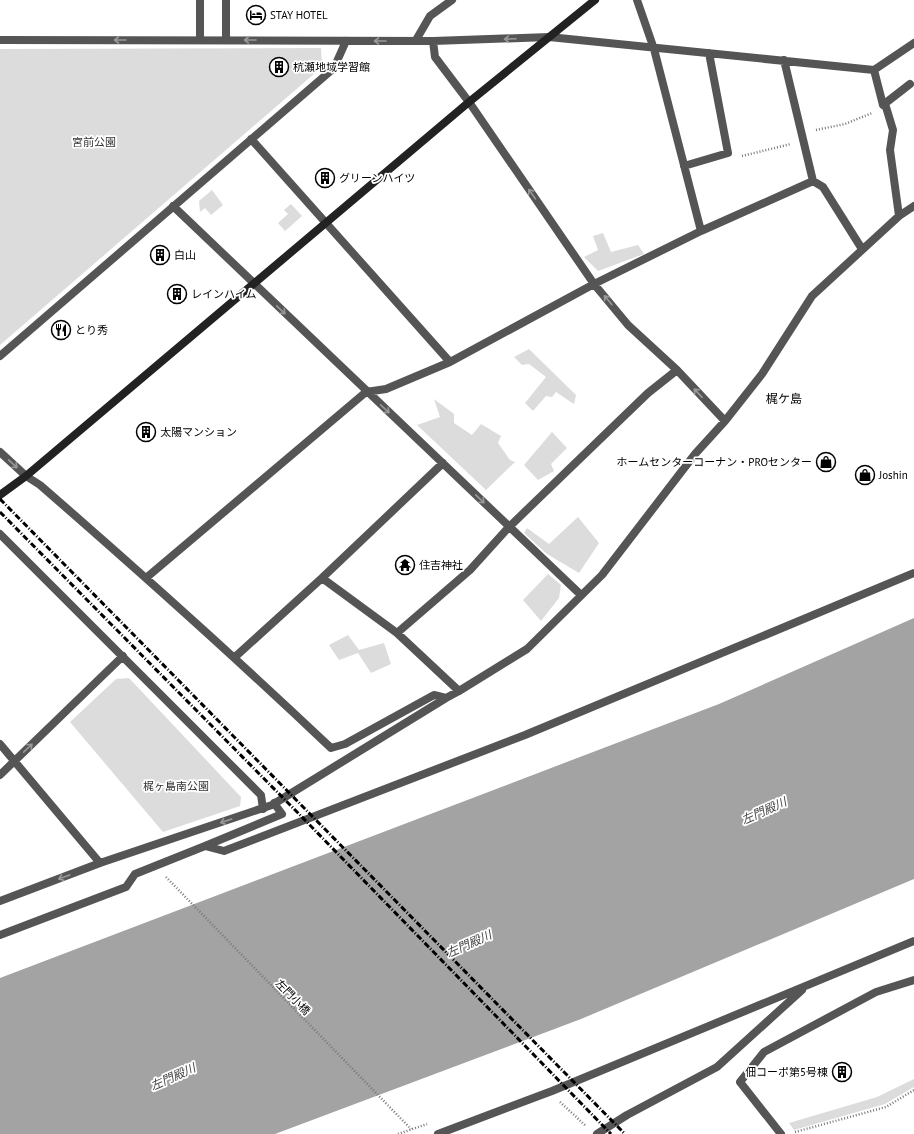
<svg xmlns="http://www.w3.org/2000/svg" width="914" height="1134" font-family="'PT Sans','Noto Sans JP',sans-serif">
  <style>
    .green { fill: #dcdcdc }
    .water { fill: #a3a3a3 }
    .lines { fill: none; stroke-linecap: round; stroke-linejoin: round }
    .path { stroke: #777; stroke-width: 2.5; stroke-dasharray: 1 2; stroke-linecap: butt }
    .lane { stroke: #555; stroke-width: 8 }
    .street { stroke: #555; stroke-width: 8 }
    .secondary { stroke: #222; stroke-width: 8 }
    .rail { stroke: #000; stroke-width: 3; stroke-dasharray: 6 2 1 2; stroke-linecap: butt }
    .oneway { stroke: #999 }
    .labels { text-anchor: middle; stroke-width: 3.5; stroke-linejoin: round; paint-order: stroke }
    .poi-label { font-size: 11px; fill: #000; stroke: #fff; text-anchor: start }
    .park-label { font-size: 11px; fill: #333; stroke: #fff }
    .street-label { font-size: 11px; fill: #000; stroke: #fff }
    .neighbourhood-label { font-size: 12px; fill: #000; stroke: #fff }
    .water-label { font-size: 12px; font-style: italic; fill: #444; stroke: #fff }
  </style>
  <rect width="100%" height="100%" fill="#fff"/>
  <path class="green" d="M 321,48 L 322,67 L 0,345 L 0,49 Z
    M 212,190 L 223,205 L 211,215 L 205,208 L 200,212 L 199,201 Z
    M 291,204 L 302,216 L 285,231 L 278,223 L 288,214 L 284,210 Z
    M 603,233 L 611,252 L 638,245 L 644,254 L 598,271 L 584,257 L 598,250 L 593,236 Z
    M 529,349 L 576,395 L 574,404 L 556,392 L 552,397 L 546,396 L 533,411 L 525,403 L 546,377 L 529,364 L 522,365 L 514,357 Z
    M 434,399 L 454,414 L 454,423 L 472,435 L 481,424 L 501,436 L 498,443 L 510,460 L 515,462 L 486,490 L 417,425 L 440,417 Z
    M 552,432 L 567,448 L 551,464 L 554,471 L 538,480 L 524,465 Z
    M 578,517 L 599,543 L 579,573 L 547,554 L 524,533 L 527,528 L 549,544 Z
    M 548,574 L 561,585 L 559,598 L 541,621 L 523,600 Z
    M 348,635 L 359,650 L 384,643 L 391,664 L 371,673 L 358,653 L 339,660 L 329,645 Z
    M 129,678 L 241,797 L 240,806 L 163,832 L 70,722 L 116,679 Z
    M 914,1079 L 914,1087 L 885,1104 L 794,1130 L 789,1123 L 877,1097 Z"/>
  <path class="water" d="M 914,618 L 914,879 L 581,1019 L 275,1134 L 0,1134 L 0,978 L 719,704 Z"/>
  <g class="lines">
    <path class="path" d="M 816,130 L 845,124 L 872,113
      M 742,156 L 791,144
      M 166,877 L 411,1129
      M 560,1102 L 586,1126
      M 795,1132 L 886,1107 L 914,1090
      M 398,1134 L 427,1124"/>
    <path class="lane" d="M 781,1134 L 740,1082 L 764,1052 L 876,992 L 914,980"/>
    <path class="street" d="M 200,0 L 200,40
      M 226,0 L 226,40
      M 637,0 L 654,49 L 701,231
      M 0,40 L 433,41 L 549,37 L 874,70 L 914,43
      M 416,40 L 430,16 L 452,0
      M 433,41 L 435,57 L 469,102 L 594,284 L 628,325 L 677,370 L 725,421
      M 784,60 L 813,181 L 823,187 L 862,249
      M 874,70 L 883,105 L 886,107 L 893,130 L 890,150 L 899,216
      M 883,105 L 910,84
      M 251,139 L 450,362
      M 684,166 L 728,153 L 709,53
      M 173,206 L 581,595
      M 0,356 L 334,68 L 346,41
      M 0,452 L 26,476 L 40,485 C 139,571 236,658 331,748 L 345,744 L 434,695 L 446,698 L 459,691 L 527,649 L 602,575 L 695,454 L 725,421 L 762,374 L 812,296 L 899,216 L 914,206
      M 0,534 L 261,795 L 263,809
      M 146,578 L 366,392 L 386,389 L 450,362 L 594,284 L 701,231 L 813,181
      M 322,578 L 397,633 L 459,691
      M 397,633 L 470,570 L 509,527 L 648,393 L 677,370
      M 235,657 L 322,578 L 443,463
      M 0,744 L 100,863
      M 0,775 L 123,656
      M 205,846 L 282,814 L 274,803
      M 0,901 L 100,863 L 272,805 L 446,698
      M 0,935 L 126,887 L 135,874 L 205,846 L 224,851 L 525,735 L 914,573
      M 438,1134 L 552,1091 L 914,941
      M 597,1134 L 627,1115 L 717,1067 L 802,990"/>
    <path class="secondary" d="M 0,495 L 26,476 L 469,102 L 595,0"/>
    <path class="rail" d="M 0,499 L 625,1134
      M 0,512 L 300,815 L 611,1134"/>
  </g>
  <defs><path id="oneway-shaft" d="M-6 0H5M1.5-3L5.5 0L1.5 3" fill="none" stroke-width="1.6" stroke-linecap="round" stroke-linejoin="round"/></defs>
  <g class="oneway">
    <use href="#oneway-shaft" transform="translate(510 39) rotate(178)"/>
    <use href="#oneway-shaft" transform="translate(120 40) rotate(-180)"/>
    <use href="#oneway-shaft" transform="translate(250 40) rotate(-180)"/>
    <use href="#oneway-shaft" transform="translate(380 41) rotate(180)"/>
    <use href="#oneway-shaft" transform="translate(532 194) rotate(-125)"/>
    <use href="#oneway-shaft" transform="translate(608 300) rotate(-130)"/>
    <use href="#oneway-shaft" transform="translate(281 310) rotate(44)"/>
    <use href="#oneway-shaft" transform="translate(698 393) rotate(-133)"/>
    <use href="#oneway-shaft" transform="translate(385 409) rotate(43)"/>
    <use href="#oneway-shaft" transform="translate(13 464) rotate(43)"/>
    <use href="#oneway-shaft" transform="translate(480 499) rotate(44)"/>
    <use href="#oneway-shaft" transform="translate(28 748) rotate(-44)"/>
    <use href="#oneway-shaft" transform="translate(226 821) rotate(161)"/>
    <use href="#oneway-shaft" transform="translate(64 877) rotate(160)"/>
  </g>
  <defs>
    <g id="hotel-ring" transform="scale(1)"><circle r="9.5" fill="#fff" stroke="#000" stroke-width="1.5"/><path d="M-6-4.5h1.5V1H6V5H4.5V3h-9V5H-6ZM-4 0a1.8 1.8 0 1 1 3.6 0ZM.5 0V-2.5h3Q6-2.5 6 0Z" fill="#000"/></g>
    <g id="building-ring" transform="scale(1)"><circle r="9.5" fill="#fff" stroke="#000" stroke-width="1.5"/><path d="M-4-6H4V6H1V3H-1V6H-4ZM-2.5-4.3h1.7v1.8h-1.7ZM.8-4.3h1.7v1.8H.8ZM-2.5-1h1.7V.8h-1.7ZM.8-1h1.7V.8H.8Z" fill="#000"/></g>
    <g id="restaurant-ring" transform="scale(1)"><circle r="9.5" fill="#fff" stroke="#000" stroke-width="1.5"/><path d="M-5-6h1v4h1v-4h1v4h1v-4h1v5L-1.5 .5V6h-2V.5L-5-1ZM5-6V6H3V1.5H1.5Q1.5-4 5-6Z" fill="#000"/></g>
    <g id="shop-ring" transform="scale(1)"><circle r="9.5" fill="#fff" stroke="#000" stroke-width="1.5"/><path d="M-5-2.5h2.3a2.7 3.5 0 0 1 5.4 0H5L5.5 6h-11ZM-1.5-2.5h3a1.5 2.3 0 0 0-3 0Z" fill="#000"/></g>
    <g id="temple-ring" transform="scale(1)"><circle r="9.5" fill="#fff" stroke="#000" stroke-width="1.5"/><path d="M0-6L5-2H3V0L6.5 2.5H4V6H1.5V3h-3V6H-4V2.5H-6.5L-3 0V-2H-5Z" fill="#000"/></g>
  </defs>
  <g fill-rule="evenodd">
    <use href="#hotel-ring" x="256" y="15"/>
    <use href="#building-ring" x="279" y="67"/>
    <use href="#building-ring" x="325" y="178"/>
    <use href="#building-ring" x="160" y="255"/>
    <use href="#building-ring" x="177" y="294"/>
    <use href="#restaurant-ring" x="61" y="330"/>
    <use href="#building-ring" x="146" y="432"/>
    <use href="#shop-ring" x="826" y="462"/>
    <use href="#shop-ring" x="865" y="475"/>
    <use href="#temple-ring" x="405" y="565"/>
    <use href="#building-ring" x="842" y="1072"/>
  </g>
  <g class="labels">
    <g class="poi-label">
      <text x="270" y="19">STAY HOTEL</text>
      <text x="293" y="71">杭瀬地域学習館</text>
      <text x="339" y="182">グリーンハイツ</text>
      <text x="174" y="259">白山</text>
      <text x="191" y="298">レインハイム</text>
      <text x="75" y="334">とり秀</text>
      <text x="160" y="436">太陽マンション</text>
      <text x="812" y="466" text-anchor="end">ホームセンターコーナン・PROセンター</text>
      <text x="879" y="479">Joshin</text>
      <text x="419" y="569">住吉神社</text>
      <text x="828" y="1076" text-anchor="end">佃コーポ第5号棟</text>
    </g>
    <g class="park-label">
      <text x="94" y="146">宮前公園</text>
      <text x="176" y="790">梶ヶ島南公園</text>
    </g>
    <g class="street-label">
      <text transform="translate(293 997) rotate(46)" y="4">左門小橋</text>
    </g>
    <g class="neighbourhood-label">
      <text x="784" y="403">梶ケ島</text>
    </g>
    <g class="water-label">
      <text transform="translate(764 811) rotate(-24)" y="4">左門殿川</text>
      <text transform="translate(469 944) rotate(-24)" y="4">左門殿川</text>
      <text transform="translate(173 1077) rotate(-24)" y="4">左門殿川</text>
    </g>
  </g>
</svg>
